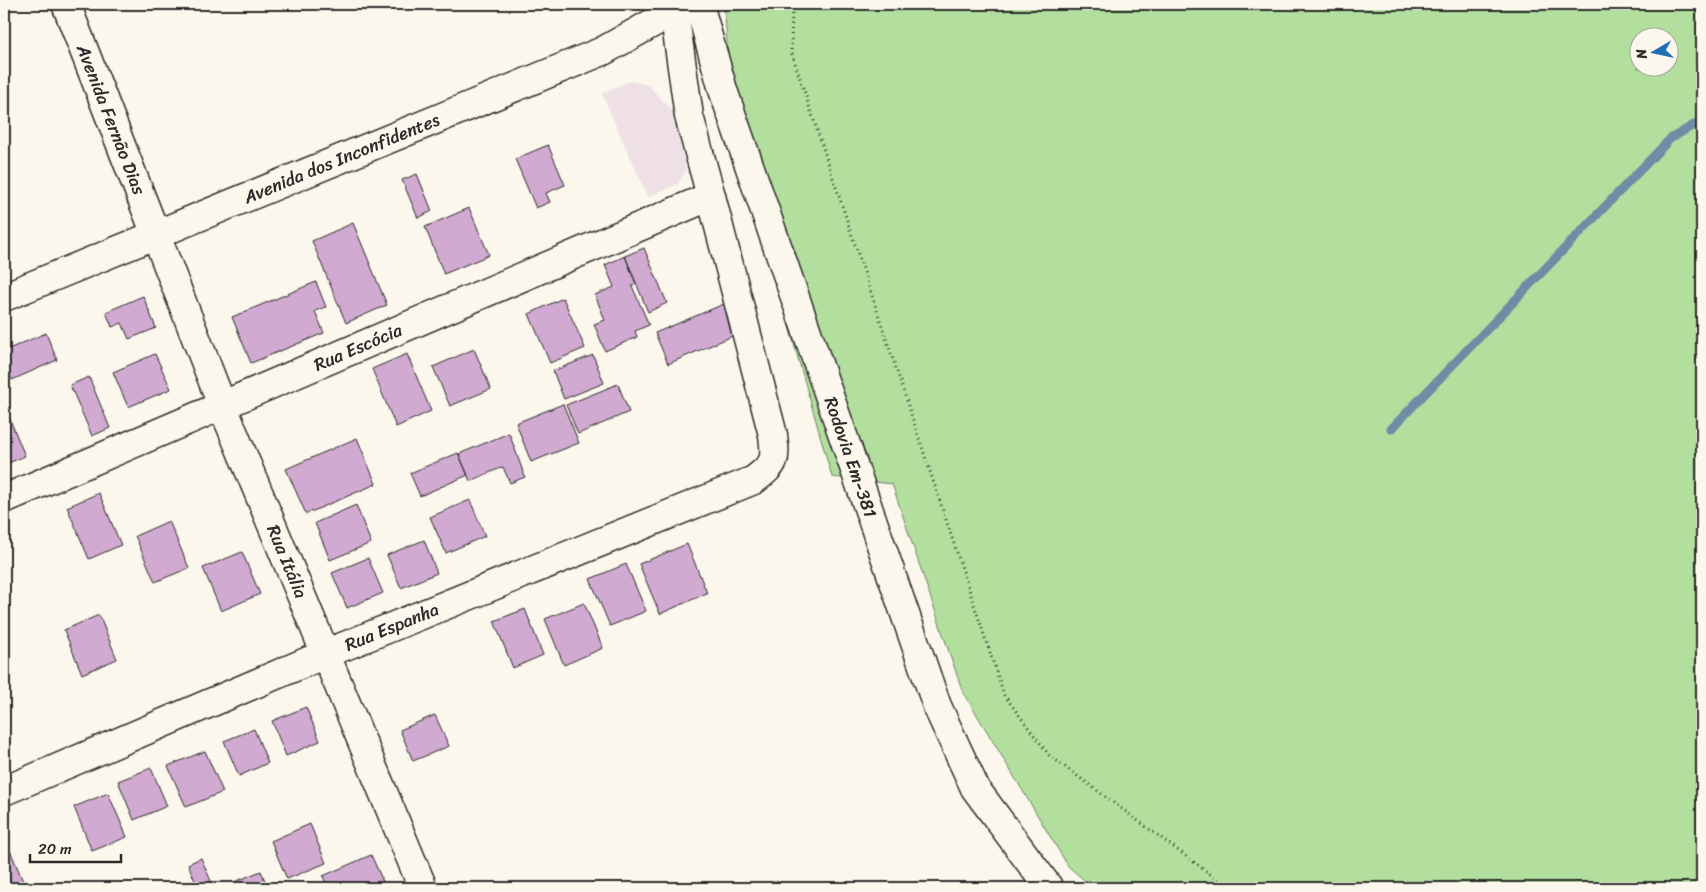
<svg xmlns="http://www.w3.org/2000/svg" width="1706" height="892" font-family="Sriracha,sans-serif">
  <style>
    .built { fill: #eee0e4 }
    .green { fill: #b2df9e; stroke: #6e8564; fill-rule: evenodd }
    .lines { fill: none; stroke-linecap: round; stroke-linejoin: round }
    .stream { stroke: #6e8ca5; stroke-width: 9 }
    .building { fill: #d1aad1; stroke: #2b2b2b }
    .minor-casing { stroke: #2b2b2b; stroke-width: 31 }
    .tertiary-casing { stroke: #2b2b2b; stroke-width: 31 }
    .path { stroke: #2b2b2b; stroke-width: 3; stroke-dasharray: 1 4; stroke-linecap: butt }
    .minor { stroke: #fbf7ec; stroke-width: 28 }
    .tertiary { stroke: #fbf7ec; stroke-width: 28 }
    .labels { text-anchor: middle; stroke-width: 4; stroke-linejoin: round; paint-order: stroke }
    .street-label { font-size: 18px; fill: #2b2b2b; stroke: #fbf7ec }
  </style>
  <rect width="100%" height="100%" fill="#fbf7ec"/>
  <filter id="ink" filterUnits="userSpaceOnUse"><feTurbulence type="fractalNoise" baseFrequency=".02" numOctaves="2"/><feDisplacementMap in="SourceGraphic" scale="10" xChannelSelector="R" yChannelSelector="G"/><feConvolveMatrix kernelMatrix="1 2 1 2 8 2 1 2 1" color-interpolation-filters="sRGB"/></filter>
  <g filter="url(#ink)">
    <path class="built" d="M 629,81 L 648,85 L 675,114 L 686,172 L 677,184 L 648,197 L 602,94 Z"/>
    <path class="green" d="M 724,4 L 1702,4 L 1702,888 L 1093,888 L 1068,866 L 962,690 L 892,484 L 832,477 L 771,264 L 730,79 ZM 1638,38 L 1668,38 L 1668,68 L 1638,68 Z"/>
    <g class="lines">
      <path class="stream" d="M 1391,429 L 1670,139 L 1702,120"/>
    </g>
    <path class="building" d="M 548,145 L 565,185 L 546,193 L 550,202 L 536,208 L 515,159 Z
      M 417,174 L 432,211 L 418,218 L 402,180 Z
      M 469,208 L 489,255 L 444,274 L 425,227 Z
      M 353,223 L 387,305 L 346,323 L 312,241 Z
      M 644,248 L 667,303 L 648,312 L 625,256 Z
      M 625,256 L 636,284 L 632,286 L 649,325 L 635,331 L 637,337 L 605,351 L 594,324 L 605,320 L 595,295 L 614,287 L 605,265 Z
      M 316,282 L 326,307 L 315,311 L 324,333 L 251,363 L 232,317 Z
      M 143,296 L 156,328 L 129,339 L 122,323 L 112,327 L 106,312 Z
      M 563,298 L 585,348 L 550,363 L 529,314 Z
      M 724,304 L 737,334 L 668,364 L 655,333 Z
      M 46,333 L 57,360 L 12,380 L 4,360 L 4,351 Z
      M 474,349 L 491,389 L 450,406 L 433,367 Z
      M 155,354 L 171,389 L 128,407 L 113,372 Z
      M 407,354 L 431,411 L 396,427 L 372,369 Z
      M 593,355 L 604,383 L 564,399 L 553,371 Z
      M 89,377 L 110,428 L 92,436 L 70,385 Z
      M 618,384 L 629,412 L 578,434 L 566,405 Z
      M 563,404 L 579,443 L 531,462 L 516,423 Z
      M 4,405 L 25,456 L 4,465 Z
      M 509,433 L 525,477 L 510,483 L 503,467 L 470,481 L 459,454 Z
      M 357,438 L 376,484 L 306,514 L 286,469 Z
      M 458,453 L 468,475 L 420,496 L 410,473 Z
      M 99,493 L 121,545 L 89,559 L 67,507 Z
      M 470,500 L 485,536 L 446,553 L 430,517 Z
      M 356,505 L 371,543 L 330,560 L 315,523 Z
      M 169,521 L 189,568 L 155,582 L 135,536 Z
      M 424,540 L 437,573 L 401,588 L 387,555 Z
      M 687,544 L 707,593 L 660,614 L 639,564 Z
      M 242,552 L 260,594 L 221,611 L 203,568 Z
      M 368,558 L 383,593 L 347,608 L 332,573 Z
      M 626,564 L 646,611 L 610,626 L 590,579 Z
      M 584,603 L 603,648 L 564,665 L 545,619 Z
      M 525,609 L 543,655 L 513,668 L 494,621 Z
      M 99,615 L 117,659 L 82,674 L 64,630 Z
      M 306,707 L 320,741 L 286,756 L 272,721 Z
      M 435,715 L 449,746 L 413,761 L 400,730 Z
      M 254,729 L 268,763 L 239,776 L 224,741 Z
      M 205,751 L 223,792 L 186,807 L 168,766 Z
      M 151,768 L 167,806 L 134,820 L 118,781 Z
      M 108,793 L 127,837 L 92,851 L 74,807 Z
      M 310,824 L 326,863 L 287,879 L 271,841 Z
      M 4,836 L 26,888 L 4,888 Z
      M 371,855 L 386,888 L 328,888 L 323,876 Z
      M 201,858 L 214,888 L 198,888 L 188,864 Z
      M 261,871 L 268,888 L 228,888 L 227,885 Z"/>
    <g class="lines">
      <g class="minor-casing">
        <g id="minor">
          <path id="s1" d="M 699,4 L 723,90 L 937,706 L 975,788 L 1049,888"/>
          <path id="s2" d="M 156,235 L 222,405 L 423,888"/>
          <path id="s3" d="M 4,499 L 711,196"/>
          <path id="s4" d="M 4,791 L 325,654 L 754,480 C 776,463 776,461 773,435 L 711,196 L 689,116 L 674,11"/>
        </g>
      </g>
      <g class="tertiary-casing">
        <g id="tertiary">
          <path id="s5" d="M 66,4 L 156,235"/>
          <path id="s6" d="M 4,297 L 603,51 L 674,11 L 674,4"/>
        </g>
      </g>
      <path class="path" d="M 792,4 L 791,51 L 1004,695 L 1049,755 L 1229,888"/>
      <use href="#minor" class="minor"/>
      <use href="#tertiary" class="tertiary"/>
    </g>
  </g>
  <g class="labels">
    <g class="street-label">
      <text dy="6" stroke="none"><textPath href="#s5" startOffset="124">Avenida Fernão Dias</textPath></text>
      <text dy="6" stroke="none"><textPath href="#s6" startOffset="365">Avenida dos Inconfidentes</textPath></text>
      <text dy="6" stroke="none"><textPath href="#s3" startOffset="385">Rua Escócia</textPath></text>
      <text dy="6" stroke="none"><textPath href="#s1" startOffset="478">Rodovia Em-381</textPath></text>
      <text dy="6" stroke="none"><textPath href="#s2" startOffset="352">Rua Itália</textPath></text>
      <text dy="6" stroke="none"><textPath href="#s4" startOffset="421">Rua Espanha</textPath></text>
    </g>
  </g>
  <rect width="1706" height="892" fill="none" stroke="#fbf7ec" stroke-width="20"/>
  <rect x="10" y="10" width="1686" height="872" fill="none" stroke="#2b2b2b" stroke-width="2" filter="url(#ink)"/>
  <g transform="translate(1654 52) rotate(261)"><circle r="24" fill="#fbf7ec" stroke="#a8a59f"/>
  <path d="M0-4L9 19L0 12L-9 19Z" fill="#1f6fb2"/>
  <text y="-8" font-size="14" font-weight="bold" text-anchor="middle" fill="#2b2b2b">N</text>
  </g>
  <path d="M30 854v8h91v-8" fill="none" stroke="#2b2b2b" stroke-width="2.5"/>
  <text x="38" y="854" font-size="15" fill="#2b2b2b" stroke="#fbf7ec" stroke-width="4" paint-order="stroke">20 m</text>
</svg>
